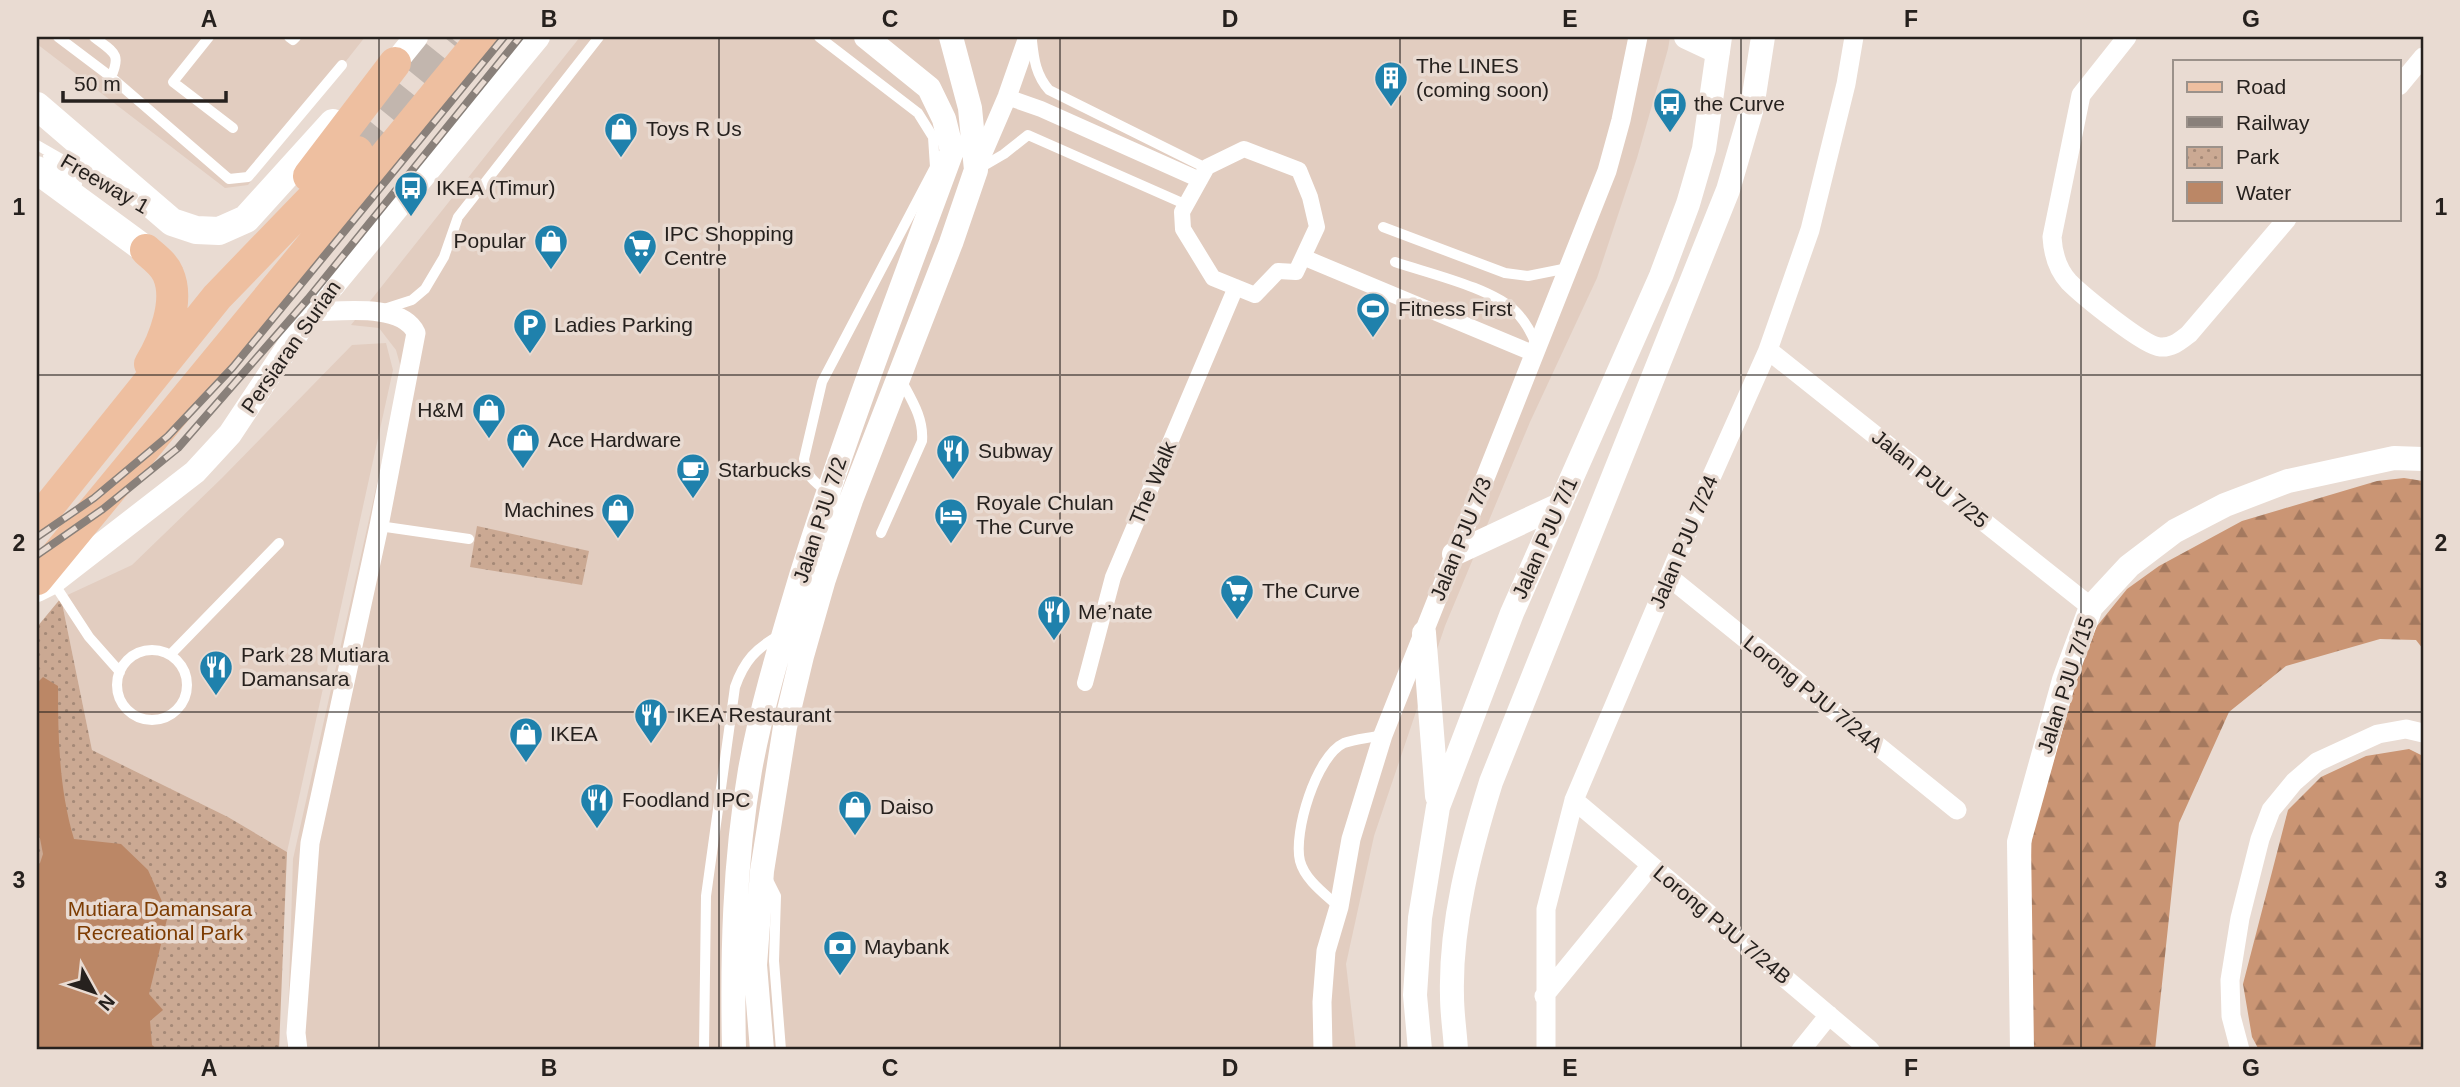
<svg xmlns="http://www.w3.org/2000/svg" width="2460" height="1087" font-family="Arial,sans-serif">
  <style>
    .built { fill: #e2cdc0 }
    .forest { fill: url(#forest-firs) }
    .park { fill: url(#park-dots) }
    .water { fill: #bb8766 }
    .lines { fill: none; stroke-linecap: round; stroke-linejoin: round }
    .primary-tunnel { stroke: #c2b6ae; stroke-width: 32; stroke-dasharray: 32 16; stroke-linecap: butt }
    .service { stroke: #fff; stroke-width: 10 }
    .pedestrian { stroke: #fff; stroke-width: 16 }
    .minor { stroke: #fff; stroke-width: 19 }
    .tertiary { stroke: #fff; stroke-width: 24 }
    .secondary { stroke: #fff; stroke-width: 28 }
    .primary { stroke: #eebfa0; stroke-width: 32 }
    .rail-casing { stroke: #89807a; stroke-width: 8 }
    .rail { stroke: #e9dbd2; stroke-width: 5; stroke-dasharray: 16; stroke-linecap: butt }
    .grid { fill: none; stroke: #26211e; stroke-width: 2; stroke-opacity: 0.55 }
    .labels { text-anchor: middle; stroke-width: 7; stroke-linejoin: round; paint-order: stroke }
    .poi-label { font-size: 21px; fill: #26211e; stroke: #e9dbd2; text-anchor: start }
    .street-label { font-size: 21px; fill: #26211e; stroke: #e9dbd2 }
    .park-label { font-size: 21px; fill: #7d3c02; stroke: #e9dbd2 }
    .neatline { fill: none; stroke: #26211e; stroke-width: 2.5 }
    .grid-label { font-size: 23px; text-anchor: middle; font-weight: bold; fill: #26211e }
  </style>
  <defs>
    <pattern id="forest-firs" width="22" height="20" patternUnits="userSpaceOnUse" patternTransform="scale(1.75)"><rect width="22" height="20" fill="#ca9574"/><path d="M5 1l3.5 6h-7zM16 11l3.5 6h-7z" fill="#a4795f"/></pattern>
    <pattern id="park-dots" width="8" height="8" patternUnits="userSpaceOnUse" patternTransform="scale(1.75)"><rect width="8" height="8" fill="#cba993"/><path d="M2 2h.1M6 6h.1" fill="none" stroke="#a58977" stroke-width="1.8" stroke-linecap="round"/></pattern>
  </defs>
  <rect width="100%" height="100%" fill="#e9dbd2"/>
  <path class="built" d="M 37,37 L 365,37 L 248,185 L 225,188 L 37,44 Z
    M 580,37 L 1670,37 L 1668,49 L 1637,158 L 1597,278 L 1530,422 L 1445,626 L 1374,836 L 1346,964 L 1356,1050 L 287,1050 L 293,859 L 402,372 L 396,350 L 379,328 L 351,325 Z
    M 386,343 L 393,370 L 287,852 L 228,817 L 92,750 L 61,598 L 132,565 L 222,478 L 352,345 Z"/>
  <path class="forest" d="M 2404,478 L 2423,481 L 2423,649 L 2416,640 L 2380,639 L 2286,666 L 2229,712 L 2179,823 L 2155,1050 L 2032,1050 L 2027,941 L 2032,835 L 2087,645 L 2097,626 L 2127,589 L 2159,566 L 2242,521 L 2377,481 Z
    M 2409,749 L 2423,756 L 2423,1050 L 2259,1050 L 2252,1037 L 2243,984 L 2288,810 L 2321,777 L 2366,756 Z"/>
  <path class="park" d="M 477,526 L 589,551 L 582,585 L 470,567 Z
    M 61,598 L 92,750 L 228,817 L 287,852 L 279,1050 L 37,1050 L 37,627 Z"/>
  <path class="water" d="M 43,677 L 58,686 C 58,738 59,789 74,839 L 121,844 L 148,870 L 168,915 L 149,994 L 163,1010 L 150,1021 L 152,1045 L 158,1050 L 37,1050 L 37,872 L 43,854 L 37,823 L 37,683 Z"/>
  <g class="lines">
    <path class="primary-tunnel" d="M 357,152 L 450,37"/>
    <path class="service" d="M 58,37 L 111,77 L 229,179 L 248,177 L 342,65
      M 94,37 C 113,52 122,53 111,77
      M 209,37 L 173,82 L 233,128
      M 289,37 L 293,40 L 296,37
      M 819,37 L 918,113 L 933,137 L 935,167 L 822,382 L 804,459 C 806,476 814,482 828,492
      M 1032,41 C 1034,60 1036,75 1049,90 L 1200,165
      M 37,145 L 119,192
      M 48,156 L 77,184
      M 980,168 L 1004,154 L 1028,135 L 1180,202
      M 1383,227 L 1505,273 L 1528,276 L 1568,268
      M 1395,262 C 1427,273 1493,288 1516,312 C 1525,321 1531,332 1536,344
      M 381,310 L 412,300 L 425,289 L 444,257 L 458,217 L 599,37
      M 379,526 L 469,539
      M 881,533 L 922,441 C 924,418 911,399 901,380
      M 53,582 L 89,637 L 120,672
      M117 685a35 35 0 1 1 70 0a35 35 0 1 1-70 0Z
      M 170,655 L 279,543
      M 768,880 L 776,896 L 774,961 L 781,1050
      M 1339,907 C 1325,894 1305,880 1300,861 C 1293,833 1316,756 1344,743 C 1355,739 1370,738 1382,735
      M 704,1050 L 706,896 L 735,687 C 744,661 756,648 780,635"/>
    <path class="pedestrian" d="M 1007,97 L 1041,109 L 1200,180
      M 1244,149 L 1299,170 L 1310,197 L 1317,227 L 1296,272 L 1278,271 L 1255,295 L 1213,278 L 1183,229 L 1182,212 L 1207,167 Z
      M 1303,257 L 1535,354
      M 1085,683 L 1113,577 L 1236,287"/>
    <path class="minor" d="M 2127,37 L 2081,95 L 2052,237 C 2053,254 2057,269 2069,282 C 2082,295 2144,346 2160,347 C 2172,348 2180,341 2189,334 L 2287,219
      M 2399,86 L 2423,57
      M 976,169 L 1007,97 L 1028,37
      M 1768,350 L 2091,607
      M 1669,577 L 1957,810
      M 1574,800 L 1870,1050
      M 1544,996 L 1651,865
      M 298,1050 L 296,1033 L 310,843 L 379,526 L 416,333 C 402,302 338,312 311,312
      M 1323,1050 L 1322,1002 L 1326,951 L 1339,907 L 1351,839 L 1383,735 L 1607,171 L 1621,120 L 1638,37
      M 1546,1050 L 1546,909 L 1574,800 L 1710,480 L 1768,350 L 1810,230 L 1846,84 L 1854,37
      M 1801,1050 L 1829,1015
      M 2240,1050 L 2231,1016 L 2230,980 L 2240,918 L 2260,839 L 2271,810 L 2294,782 L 2317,762 L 2378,734 L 2406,729 L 2423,733"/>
    <path class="tertiary" d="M 1686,37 L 1718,52
      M 395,63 L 416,37
      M 1454,554 L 1559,505
      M 37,590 L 53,582 L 195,472 L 230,434 L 311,312 L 538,37
      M 1424,633 L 1437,796
      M 734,1050 C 732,956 734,863 750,770 C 762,704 782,640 801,576 C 846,432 900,292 952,151 L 944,119 L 929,88 L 866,37
      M 762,1050 L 755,965 L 762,871 L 785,727 L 802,656 L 824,579 L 851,500 L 951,243 L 976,170 L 970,108 L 951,37
      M 1420,1050 L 1415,995 L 1420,918 L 1438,807 L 1512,613 L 1661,276 L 1688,204 L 1704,149 L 1720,37
      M 1456,1050 C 1455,1032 1452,1014 1452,996 C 1450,924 1470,850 1491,782 L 1728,190 L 1752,108 L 1763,37
      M 2022,1050 L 2019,842 L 2064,680 L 2091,607 L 2129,566 L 2175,531 L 2225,505 L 2288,481 L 2394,458 L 2423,459"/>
    <path class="secondary" d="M 37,106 L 172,222 L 196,230 L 219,231 L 246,219 L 333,123
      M 37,170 L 146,250"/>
    <path class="primary" d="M 309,176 L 395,63
      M 146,250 C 154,257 164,264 168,274 C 180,301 164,341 150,364
      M 37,521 L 217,297 L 357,152
      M 37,579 L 483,37"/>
    <g class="rail-casing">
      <path id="rail" d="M 37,537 L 94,498 L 168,436 L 233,367 L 504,37
        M 37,555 L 103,509 L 178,448 L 308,299 L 520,37"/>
    </g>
    <use href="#rail" class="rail"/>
  </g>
  <path class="grid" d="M 379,37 L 379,1050M 719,37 L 719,1050M 1060,37 L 1060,1050M 1400,37 L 1400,1050M 1741,37 L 1741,1050M 2081,37 L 2081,1050M 37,375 L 2423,375M 37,712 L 2423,712"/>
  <defs>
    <g id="building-pin" transform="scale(1.75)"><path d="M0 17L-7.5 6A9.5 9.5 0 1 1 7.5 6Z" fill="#1f81ac" stroke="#e9dbd2"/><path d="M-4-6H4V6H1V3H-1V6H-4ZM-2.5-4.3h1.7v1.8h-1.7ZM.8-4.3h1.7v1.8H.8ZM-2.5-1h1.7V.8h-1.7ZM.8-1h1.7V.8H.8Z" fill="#fff"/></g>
    <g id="bus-pin" transform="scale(1.75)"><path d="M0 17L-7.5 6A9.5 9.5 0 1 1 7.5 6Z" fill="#1f81ac" stroke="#e9dbd2"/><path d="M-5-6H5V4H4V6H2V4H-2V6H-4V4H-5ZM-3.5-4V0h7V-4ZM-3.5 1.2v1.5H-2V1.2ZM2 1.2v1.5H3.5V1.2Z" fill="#fff"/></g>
    <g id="shop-pin" transform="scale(1.75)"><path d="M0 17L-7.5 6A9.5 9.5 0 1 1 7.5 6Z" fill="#1f81ac" stroke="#e9dbd2"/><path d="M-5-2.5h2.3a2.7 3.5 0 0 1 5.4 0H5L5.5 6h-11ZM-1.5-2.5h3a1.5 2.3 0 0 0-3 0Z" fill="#fff"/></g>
    <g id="supermarket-pin" transform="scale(1.75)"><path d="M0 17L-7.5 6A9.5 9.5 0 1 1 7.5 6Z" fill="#1f81ac" stroke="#e9dbd2"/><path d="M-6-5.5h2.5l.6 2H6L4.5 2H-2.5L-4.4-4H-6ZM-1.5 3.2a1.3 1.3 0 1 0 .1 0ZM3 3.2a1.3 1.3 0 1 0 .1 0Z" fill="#fff"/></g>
    <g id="stadium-pin" transform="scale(1.75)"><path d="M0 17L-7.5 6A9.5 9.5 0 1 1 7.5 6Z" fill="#1f81ac" stroke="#e9dbd2"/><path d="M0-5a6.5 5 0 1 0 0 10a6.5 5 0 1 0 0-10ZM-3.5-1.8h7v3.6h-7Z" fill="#fff"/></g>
    <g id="parking-pin" transform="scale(1.75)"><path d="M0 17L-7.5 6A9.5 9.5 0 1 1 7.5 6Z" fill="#1f81ac" stroke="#e9dbd2"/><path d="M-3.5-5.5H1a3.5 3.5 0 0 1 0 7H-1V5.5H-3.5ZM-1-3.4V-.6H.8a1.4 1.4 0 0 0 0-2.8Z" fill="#fff"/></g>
    <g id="restaurant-pin" transform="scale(1.75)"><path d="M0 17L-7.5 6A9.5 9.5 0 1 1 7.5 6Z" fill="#1f81ac" stroke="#e9dbd2"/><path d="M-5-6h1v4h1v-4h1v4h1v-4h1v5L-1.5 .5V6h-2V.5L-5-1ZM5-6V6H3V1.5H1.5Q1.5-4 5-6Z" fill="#fff"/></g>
    <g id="cafe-pin" transform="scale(1.75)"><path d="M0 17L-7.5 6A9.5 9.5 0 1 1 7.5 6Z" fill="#1f81ac" stroke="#e9dbd2"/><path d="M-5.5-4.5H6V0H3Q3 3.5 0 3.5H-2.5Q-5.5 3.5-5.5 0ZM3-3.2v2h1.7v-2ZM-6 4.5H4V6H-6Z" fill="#fff"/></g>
    <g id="hotel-pin" transform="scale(1.75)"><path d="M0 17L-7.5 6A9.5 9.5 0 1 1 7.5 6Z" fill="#1f81ac" stroke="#e9dbd2"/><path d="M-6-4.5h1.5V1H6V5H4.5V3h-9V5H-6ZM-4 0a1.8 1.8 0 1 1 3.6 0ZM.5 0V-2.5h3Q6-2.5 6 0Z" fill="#fff"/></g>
    <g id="bank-pin" transform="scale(1.75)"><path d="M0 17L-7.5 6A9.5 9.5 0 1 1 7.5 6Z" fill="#1f81ac" stroke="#e9dbd2"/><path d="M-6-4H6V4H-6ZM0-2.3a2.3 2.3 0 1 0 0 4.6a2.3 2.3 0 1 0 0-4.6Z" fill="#fff"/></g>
  </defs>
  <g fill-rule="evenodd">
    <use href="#building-pin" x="1391" y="78"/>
    <use href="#bus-pin" x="1670" y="104"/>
    <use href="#shop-pin" x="621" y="129"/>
    <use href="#bus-pin" x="411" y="188"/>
    <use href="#shop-pin" x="551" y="241"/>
    <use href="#supermarket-pin" x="640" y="246"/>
    <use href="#stadium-pin" x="1373" y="309"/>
    <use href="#parking-pin" x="530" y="325"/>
    <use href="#shop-pin" x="489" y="410"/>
    <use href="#shop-pin" x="523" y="440"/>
    <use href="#restaurant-pin" x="953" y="451"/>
    <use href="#cafe-pin" x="693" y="470"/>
    <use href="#shop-pin" x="618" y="510"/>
    <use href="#hotel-pin" x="951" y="515"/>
    <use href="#supermarket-pin" x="1237" y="591"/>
    <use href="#restaurant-pin" x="1054" y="612"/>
    <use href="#restaurant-pin" x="216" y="667"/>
    <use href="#restaurant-pin" x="651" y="715"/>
    <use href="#shop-pin" x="526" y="734"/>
    <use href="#restaurant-pin" x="597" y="800"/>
    <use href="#shop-pin" x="855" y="807"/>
    <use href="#bank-pin" x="840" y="947"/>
  </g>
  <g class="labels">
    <g class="poi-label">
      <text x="1416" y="73">The LINES<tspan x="1416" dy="24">(coming soon)</tspan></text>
      <text x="1694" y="111">the Curve</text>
      <text x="646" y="136">Toys R Us</text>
      <text x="436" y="195">IKEA (Timur)</text>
      <text x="664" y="241">IPC Shopping<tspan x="664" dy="24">Centre</tspan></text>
      <text x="526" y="248" text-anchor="end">Popular</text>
      <text x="1398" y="316">Fitness First</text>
      <text x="554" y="332">Ladies Parking</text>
      <text x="464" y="417" text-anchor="end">H&amp;M</text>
      <text x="548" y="447">Ace Hardware</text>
      <text x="978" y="458">Subway</text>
      <text x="718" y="477">Starbucks</text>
      <text x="976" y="510">Royale Chulan<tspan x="976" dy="24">The Curve</tspan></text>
      <text x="594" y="517" text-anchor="end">Machines</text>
      <text x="1262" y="598">The Curve</text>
      <text x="1078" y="619">Me’nate</text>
      <text x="241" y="662">Park 28 Mutiara<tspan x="241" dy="24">Damansara</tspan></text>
      <text x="676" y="722">IKEA Restaurant</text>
      <text x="550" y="741">IKEA</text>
      <text x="622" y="807">Foodland IPC</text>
      <text x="880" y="814">Daiso</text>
      <text x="864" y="954">Maybank</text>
    </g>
    <g class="street-label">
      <text transform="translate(105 184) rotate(30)" y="7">Freeway 1</text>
      <text transform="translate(291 347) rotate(-55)" y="7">Persiaran Surian</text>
      <text transform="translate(1930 479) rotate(39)" y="7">Jalan PJU 7/25</text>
      <text transform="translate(1153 483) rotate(-67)" y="7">The Walk</text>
      <text transform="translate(820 520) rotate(-72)" y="7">Jalan PJU 7/2</text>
      <text transform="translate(1545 538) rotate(-66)" y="7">Jalan PJU 7/1</text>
      <text transform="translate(1461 539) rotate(-68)" y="7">Jalan PJU 7/3</text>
      <text transform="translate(1684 542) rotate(-67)" y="7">Jalan PJU 7/24</text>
      <text transform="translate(2066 685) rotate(-72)" y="7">Jalan PJU 7/15</text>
      <text transform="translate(1813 694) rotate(39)" y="7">Lorong PJU 7/24A</text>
      <text transform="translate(1722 925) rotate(40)" y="7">Lorong PJU 7/24B</text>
    </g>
    <g class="park-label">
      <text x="160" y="916">Mutiara Damansara<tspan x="160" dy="24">Recreational Park</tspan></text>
    </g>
  </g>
  <rect width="2460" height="1087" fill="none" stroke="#e9dbd2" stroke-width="77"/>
  <rect x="2173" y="60" width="228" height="161" fill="#e9dbd2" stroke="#9b918a" stroke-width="2"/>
  <rect x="2187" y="82" width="35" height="10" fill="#eebfa0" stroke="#9b918a" stroke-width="2"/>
  <text x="2236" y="94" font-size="21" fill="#26211e">Road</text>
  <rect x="2187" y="117" width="35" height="10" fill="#89807a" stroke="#9b918a" stroke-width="2"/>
  <text x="2236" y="130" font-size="21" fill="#26211e">Railway</text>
  <rect x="2187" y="147" width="35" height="21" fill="url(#park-dots)" stroke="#9b918a" stroke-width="2"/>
  <text x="2236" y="164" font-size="21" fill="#26211e">Park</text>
  <rect x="2187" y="182" width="35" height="21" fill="#bb8766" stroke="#9b918a" stroke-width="2"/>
  <text x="2236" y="200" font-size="21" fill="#26211e">Water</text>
  <g transform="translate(94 992) rotate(130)" stroke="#e9dbd2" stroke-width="5" paint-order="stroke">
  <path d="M0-5L12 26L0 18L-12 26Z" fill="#26211e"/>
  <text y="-10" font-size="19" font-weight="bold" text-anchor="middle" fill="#26211e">N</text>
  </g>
  <path d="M63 91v10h163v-10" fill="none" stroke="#26211e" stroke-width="3.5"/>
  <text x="74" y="91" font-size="21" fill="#26211e" stroke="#e9dbd2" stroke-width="5" paint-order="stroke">50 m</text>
  <rect x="38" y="38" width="2384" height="1010" class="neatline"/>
  <g class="grid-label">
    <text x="209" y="27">A</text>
    <text x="549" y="27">B</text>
    <text x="890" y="27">C</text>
    <text x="1230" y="27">D</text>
    <text x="1570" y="27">E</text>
    <text x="1911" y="27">F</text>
    <text x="2251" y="27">G</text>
    <text x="19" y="215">1</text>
    <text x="2441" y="215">1</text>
    <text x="19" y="551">2</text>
    <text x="2441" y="551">2</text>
    <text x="19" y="888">3</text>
    <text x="2441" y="888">3</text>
    <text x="209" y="1076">A</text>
    <text x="549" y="1076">B</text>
    <text x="890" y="1076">C</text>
    <text x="1230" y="1076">D</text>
    <text x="1570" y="1076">E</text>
    <text x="1911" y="1076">F</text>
    <text x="2251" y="1076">G</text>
  </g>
</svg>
